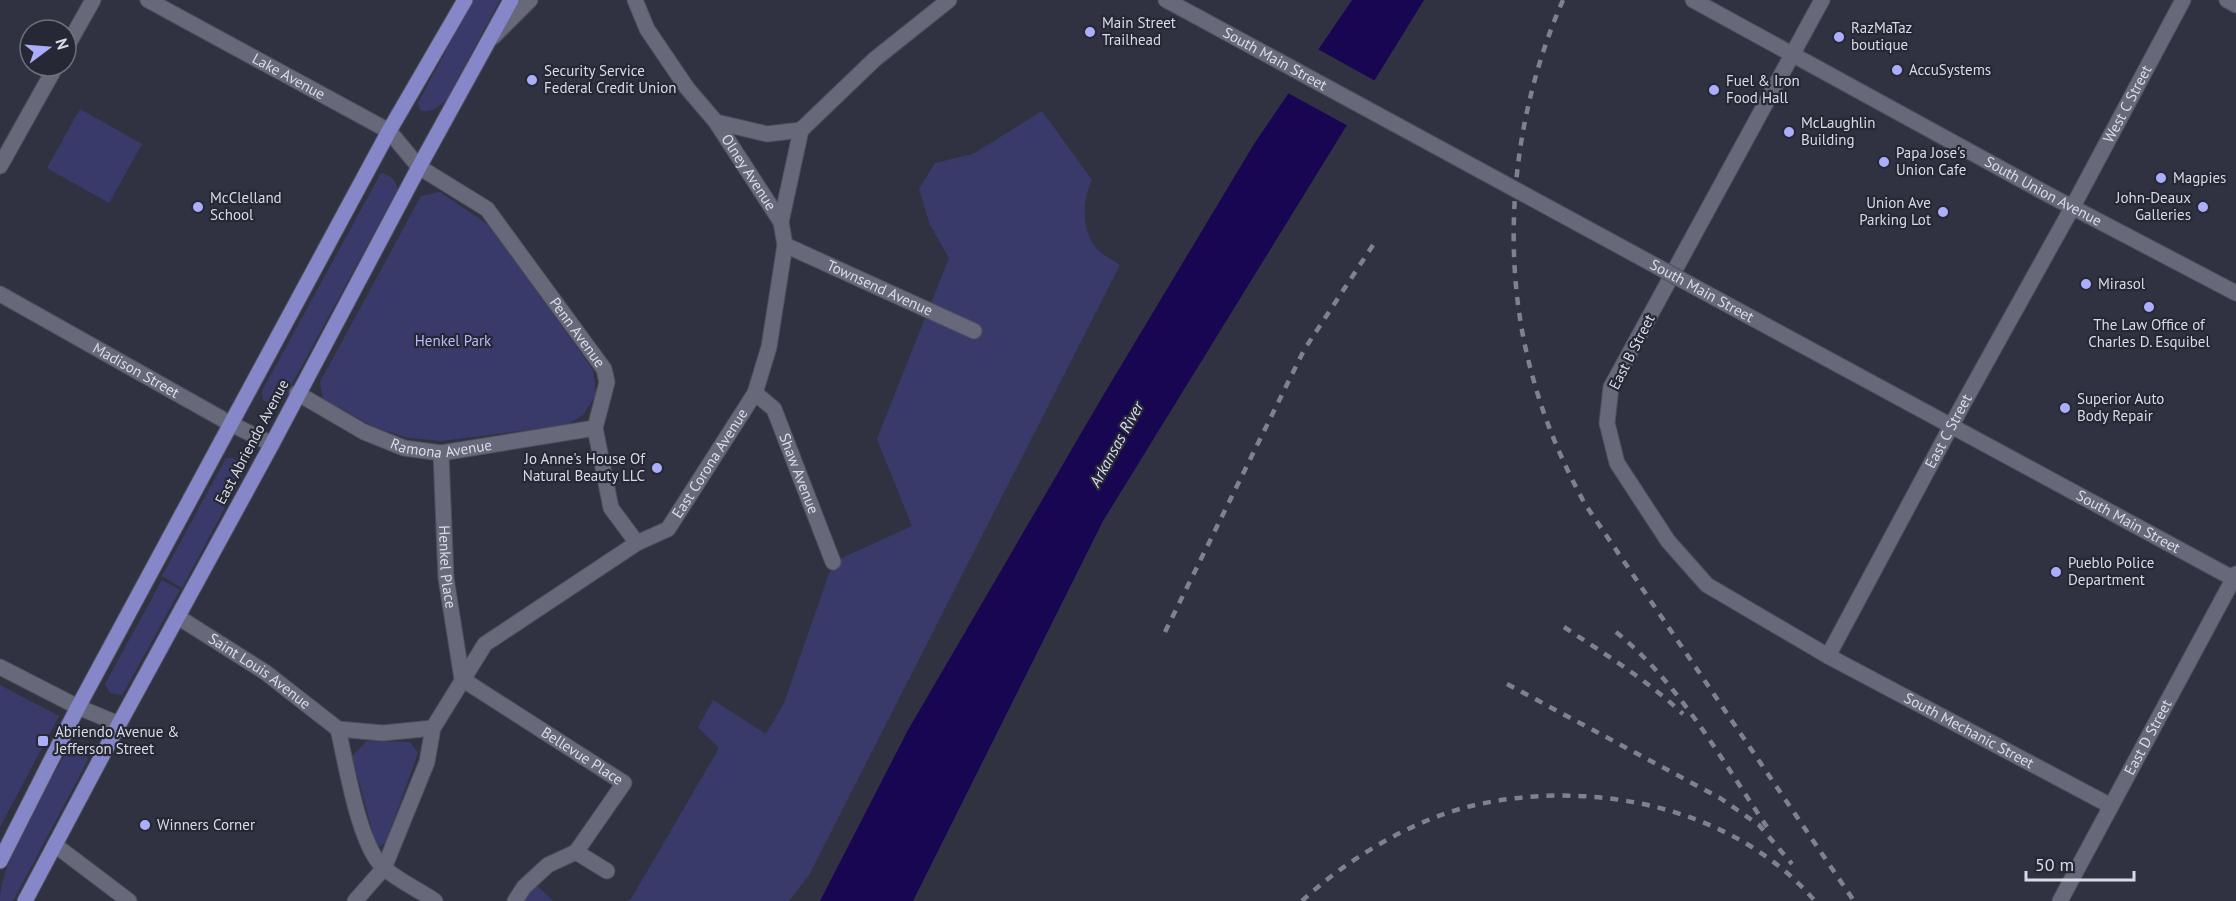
<svg xmlns="http://www.w3.org/2000/svg" width="2236" height="901" font-family="'PT Sans',sans-serif">
  <style>
    .green { fill: #393a69 }
    .water { fill: #180653 }
    .pier { fill: #313241 }
    .lines { fill: none; stroke-linecap: round; stroke-linejoin: round }
    .minor-casing { stroke: #4f4f5c; stroke-width: 17 }
    .major-casing { stroke: #4f4f5c; stroke-width: 17 }
    .minor { stroke: #67687a; stroke-width: 15 }
    .major { stroke: #8687c8; stroke-width: 15 }
    .rail { stroke: #80818e; stroke-width: 4.5; stroke-dasharray: 8 8; stroke-linecap: butt }
    .minor-bridge-casing { stroke: #4f4f5c; stroke-width: 17; stroke-linecap: butt }
    .minor-bridge { stroke: #67687a; stroke-width: 15 }
    .poi-dot { fill: #abaffb; stroke: #272836; stroke-width: 2 }
    .labels { text-anchor: middle; stroke-width: 4.5; stroke-linejoin: round; paint-order: stroke }
    .poi-label { font-size: 15px; fill: #dadbe5; stroke: #272836; text-anchor: start }
    .street-label { font-size: 15px; fill: #dadbe5; stroke: #272836 }
    .park-label { font-size: 15px; fill: #b6bbfc; stroke: #272836 }
    .water-label { font-size: 16px; font-style: italic; fill: #d9dbf2; stroke: #272836 }
  </style>
  <rect width="100%" height="100%" fill="#313241"/>
  <path class="green" d="M 473,0 L 500,0 L 447,99 C 440,106 430,114 420,110 L 418,103 Z
    M 80,109 L 142,144 L 109,203 L 47,168 Z
    M 1042,111 L 1092,180 C 1082,201 1081,229 1096,248 C 1102,255 1113,260 1120,265 L 809,875 L 789,901 L 627,901 L 631,899 L 719,748 L 698,727 L 713,700 L 766,734 L 784,703 L 833,562 L 912,526 L 877,439 L 949,258 L 930,225 L 919,189 L 935,163 L 973,154 Z
    M 381,173 C 390,175 398,181 397,191 L 281,404 L 275,406 L 263,400 L 262,391 Z
    M 440,192 L 490,226 L 593,370 L 596,395 L 583,415 L 567,425 L 441,441 L 409,438 L 376,428 L 323,399 L 320,382 L 421,196 Z
    M 226,458 L 232,458 L 244,464 L 245,470 L 182,588 L 162,576 Z
    M 162,580 L 180,590 L 124,692 L 121,695 L 110,693 L 105,684 Z
    M 0,685 L 59,716 L 0,827 Z
    M 367,741 L 410,742 L 418,753 L 386,842 L 377,848 L 352,756 Z
    M 74,748 L 86,754 L 88,760 L 13,901 L 0,901 C 0,862 47,787 67,751 Z
    M 531,880 L 553,901 L 515,901 Z"/>
  <path class="water" d="M 1352,0 L 1424,0 L 1103,521 L 913,901 L 820,901 L 908,730 L 1104,394 L 1254,144 Z"/>
  <path class="pier" d="M 1316,48 L 1377,82 L 1350,127 L 1286,92 Z"/>
  <g class="lines">
    <g class="minor-casing">
      <g id="minor">
        <path id="s1" d="M 148,0 L 389,131 L 419,167 L 487,209 L 604,369 L 607,382 L 595,428 L 611,508 L 637,543"/>
        <path d="M 635,0 L 647,29 L 687,88 L 716,122 L 767,134 L 801,130"/>
        <path d="M 1166,0 L 1194,15"/>
        <path id="s2" d="M 1693,0 L 2049,195 L 2236,293"/>
        <path id="s3" d="M 1822,0 L 1611,387 L 1607,423 L 1617,463 L 1668,541 L 1707,585 L 1828,656 L 2111,806"/>
        <path d="M 2227,0 L 2236,5"/>
        <path d="M 493,37 L 530,0"/>
        <path d="M 66,48 L 93,0"/>
        <path id="s4" d="M 716,122 L 781,222"/>
        <path d="M 0,166 L 56,66"/>
        <path id="s5" d="M 785,245 L 974,331"/>
        <path id="s6" d="M 0,294 L 231,424 L 272,444"/>
        <path id="s7" d="M 1787,337 L 2236,580"/>
        <path id="s8" d="M 297,393 L 364,432 L 404,448 L 441,453 L 595,428"/>
        <path id="s9" d="M 755,393 L 774,409 L 833,562"/>
        <path id="s10" d="M 441,453 L 446,578 L 462,679 L 624,783 L 576,852 L 548,865 L 524,887 L 515,901"/>
        <path id="s11" d="M 178,617 L 265,672 L 338,729 L 383,733 L 433,728"/>
        <path id="s12" d="M 1828,656 L 1963,404 L 2072,208 L 2183,0"/>
        <path d="M 0,667 L 78,707 L 119,724"/>
        <path d="M 338,729 C 346,763 359,847 384,868 C 399,881 419,890 435,901"/>
        <path d="M 55,845 L 129,901"/>
        <path d="M 576,852 L 607,871"/>
        <path id="s13" d="M 355,901 L 384,868 L 427,762 L 433,728 L 485,644 L 637,543 L 668,529 L 755,393 L 769,347 L 785,245 L 781,222 L 801,130 L 875,59 L 949,0"/>
        <path id="s14" d="M 2060,901 L 2236,574"/>
      </g>
    </g>
    <g class="major-casing">
      <path id="major" d="M 0,861 L 78,707 L 389,131 L 465,0
        M 25,901 L 119,724 L 272,444 L 419,167 L 511,0"/>
    </g>
    <use href="#minor" class="minor"/>
    <use href="#major" class="major"/>
    <path class="rail" d="M 1563,0 C 1512,116 1498,255 1533,378 C 1545,422 1563,464 1585,504 L 1854,901
      M 1564,627 C 1605,654 1647,680 1683,714
      M 1165,632 L 1304,350 L 1375,242
      M 1616,632 C 1680,684 1721,759 1767,827
      M 1507,684 L 1720,798 L 1759,825 L 1792,864
      M 1302,901 C 1346,860 1409,822 1467,807 C 1586,777 1733,805 1815,901"/>
    <g class="minor-bridge-casing">
      <g id="minor-bridge">
        <path id="s15" d="M 1194,15 L 1787,337"/>
      </g>
    </g>
    <use href="#minor-bridge" class="minor-bridge"/>
  </g>
  <g class="poi-dot">
    <circle cx="1090" cy="32" r="6"/>
    <circle cx="1839" cy="37" r="6"/>
    <circle cx="1897" cy="70" r="6"/>
    <circle cx="532" cy="80" r="6"/>
    <circle cx="1714" cy="90" r="6"/>
    <circle cx="1789" cy="132" r="6"/>
    <circle cx="1884" cy="162" r="6"/>
    <circle cx="2161" cy="178" r="6"/>
    <circle cx="198" cy="207" r="6"/>
    <circle cx="2203" cy="207" r="6"/>
    <circle cx="1943" cy="212" r="6"/>
    <circle cx="2086" cy="284" r="6"/>
    <circle cx="2149" cy="307" r="6"/>
    <circle cx="2065" cy="408" r="6"/>
    <circle cx="657" cy="468" r="6"/>
    <circle cx="2056" cy="572" r="6"/>
    <rect x="37" y="735" width="12" height="12" rx="3"/>
    <circle cx="145" cy="825" r="6"/>
  </g>
  <g class="labels">
    <g class="poi-label">
      <text x="1102" y="28">Main Street<tspan x="1102" dy="17">Trailhead</tspan></text>
      <text x="1851" y="33">RazMaTaz<tspan x="1851" dy="17">boutique</tspan></text>
      <text x="1909" y="75">AccuSystems</text>
      <text x="544" y="76">Security Service<tspan x="544" dy="17">Federal Credit Union</tspan></text>
      <text x="1726" y="86">Fuel &amp; Iron<tspan x="1726" dy="17">Food Hall</tspan></text>
      <text x="1801" y="128">McLaughlin<tspan x="1801" dy="17">Building</tspan></text>
      <text x="1896" y="158">Papa Jose's<tspan x="1896" dy="17">Union Cafe</tspan></text>
      <text x="2173" y="183">Magpies</text>
      <text x="210" y="203">McClelland<tspan x="210" dy="17">School</tspan></text>
      <text x="2191" y="203" text-anchor="end">John-Deaux<tspan x="2191" dy="17">Galleries</tspan></text>
      <text x="1931" y="208" text-anchor="end">Union Ave<tspan x="1931" dy="17">Parking Lot</tspan></text>
      <text x="2098" y="289">Mirasol</text>
      <text x="2149" y="330" text-anchor="middle">The Law Office of<tspan x="2149" dy="17">Charles D. Esquibel</tspan></text>
      <text x="2077" y="404">Superior Auto<tspan x="2077" dy="17">Body Repair</tspan></text>
      <text x="645" y="464" text-anchor="end">Jo Anne's House Of<tspan x="645" dy="17">Natural Beauty LLC</tspan></text>
      <text x="2068" y="568">Pueblo Police<tspan x="2068" dy="17">Department</tspan></text>
      <text x="55" y="737">Abriendo Avenue &amp;<tspan x="55" dy="17">Jefferson Street</tspan></text>
      <text x="157" y="830">Winners Corner</text>
    </g>
    <g class="street-label">
      <text dy="5" stroke="none"><textPath href="#s15" startOffset="92">South Main Street</textPath></text>
      <text dy="5" stroke="none"><textPath href="#s1" startOffset="160">Lake Avenue</textPath></text>
      <text dy="5" stroke="none"><textPath href="#s12" startOffset="628">West C Street</textPath></text>
      <text dy="5" stroke="none"><textPath href="#s4" startOffset="60">Olney Avenue</textPath></text>
      <text dy="5" stroke="none"><textPath href="#s2" startOffset="399">South Union Avenue</textPath></text>
      <text dy="5" stroke="none"><textPath href="#s5" startOffset="104">Townsend Avenue</textPath></text>
      <text dy="5" stroke="none"><textPath href="#s15" startOffset="578">South Main Street</textPath></text>
      <text dy="5" stroke="none"><textPath href="#s1" startOffset="554">Penn Avenue</textPath></text>
      <text transform="translate(1632 352) rotate(-63)" y="5">East B Street</text>
      <text dy="5" stroke="none"><textPath href="#s6" startOffset="156">Madison Street</textPath></text>
      <text dy="5" stroke="none"><textPath href="#s12" startOffset="255">East C Street</textPath></text>
      <text transform="translate(252 442) rotate(-62)" y="5">East Abriendo Avenue</text>
      <text dy="5" stroke="none"><textPath href="#s8" startOffset="158">Ramona Avenue</textPath></text>
      <text dy="5" stroke="none"><textPath href="#s13" startOffset="586">East Corona Avenue</textPath></text>
      <text dy="5" stroke="none"><textPath href="#s9" startOffset="94">Shaw Avenue</textPath></text>
      <text dy="5" stroke="none"><textPath href="#s7" startOffset="388">South Main Street</textPath></text>
      <text dy="5" stroke="none"><textPath href="#s10" startOffset="114">Henkel Place</textPath></text>
      <text dy="5" stroke="none"><textPath href="#s11" startOffset="98">Saint Louis Avenue</textPath></text>
      <text dy="5" stroke="none"><textPath href="#s3" startOffset="970">South Mechanic Street</textPath></text>
      <text dy="5" stroke="none"><textPath href="#s14" startOffset="186">East D Street</textPath></text>
      <text dy="5" stroke="none"><textPath href="#s10" startOffset="370">Bellevue Place</textPath></text>
    </g>
    <g class="park-label">
      <text x="453" y="346">Henkel Park</text>
    </g>
    <g class="water-label">
      <text transform="translate(1116 444) rotate(-61)" y="6">Arkansas River</text>
    </g>
  </g>
  <g transform="translate(48 48) rotate(74)"><circle r="28" fill="#272836" stroke="#6f707c" stroke-width="1.5"/>
  <path d="M0-4.5L10 22L0 15L-10 22Z" fill="#abaffb"/>
  <text y="-9" font-size="16" font-weight="bold" text-anchor="middle" fill="#dadbe5">N</text>
  </g>
  <path d="M2026 871v9h108v-9" fill="none" stroke="#dadbe5" stroke-width="3"/>
  <text x="2035" y="871" font-size="18" fill="#dadbe5" stroke="#272836" stroke-width="4.5" paint-order="stroke">50 m</text>
</svg>
